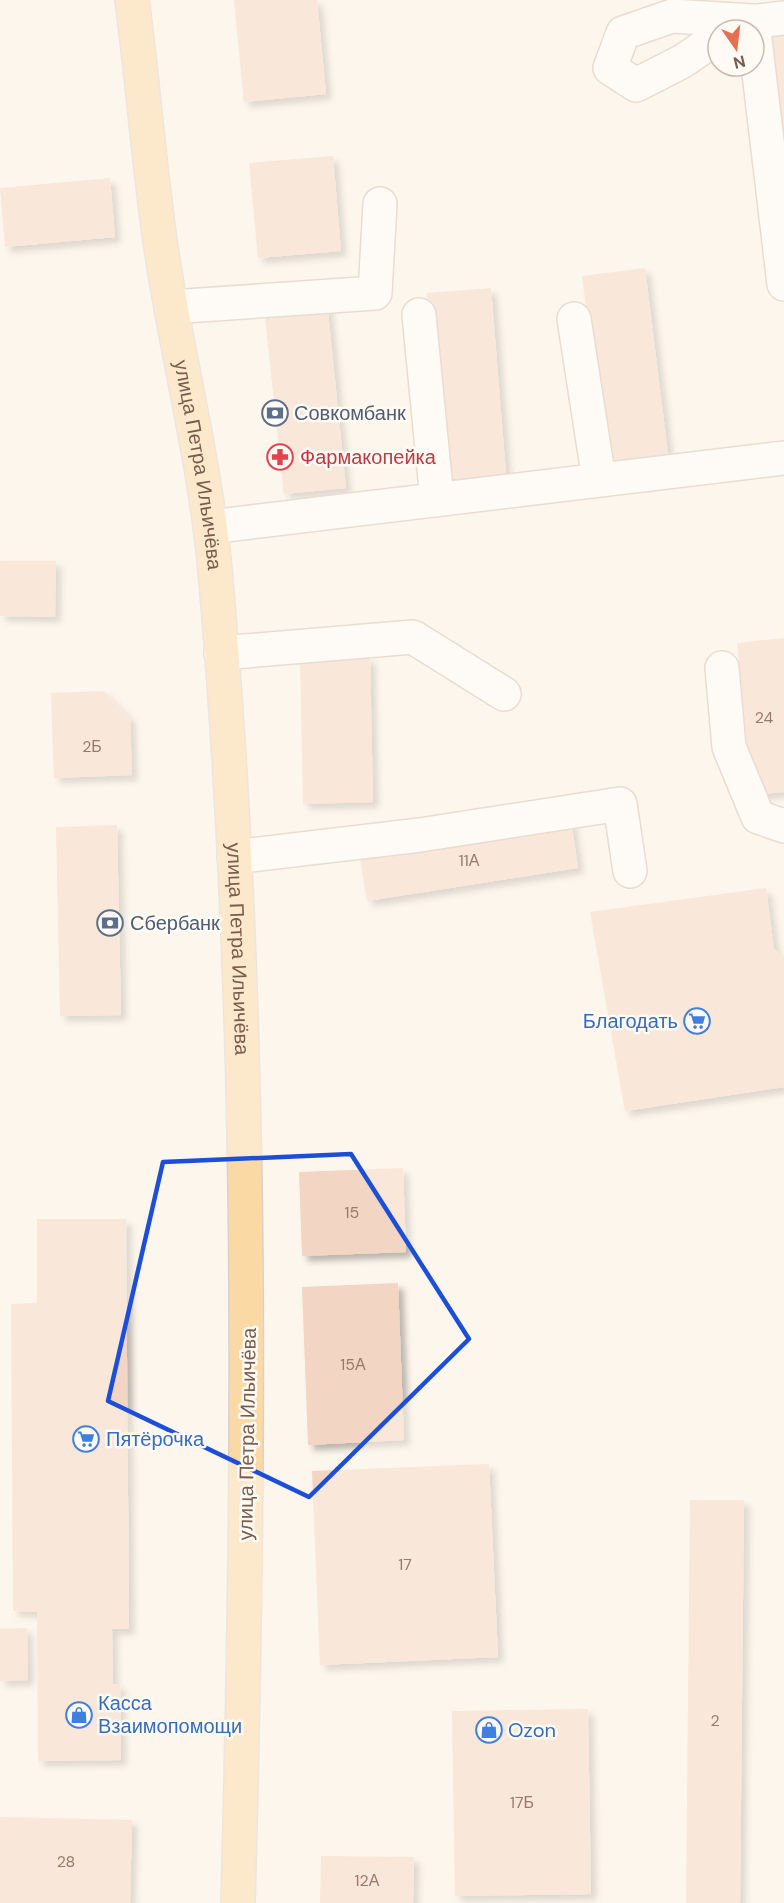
<svg xmlns="http://www.w3.org/2000/svg" width="784" height="1903" font-family="'DM Sans',sans-serif">
  <style>
    .building { fill: #f3d5c3; filter: url(#shadow) }
    .lines { fill: none; stroke-linecap: round; stroke-linejoin: round }
    .minor-casing { stroke: #d1beb0; stroke-width: 36 }
    .major-casing { stroke: #dad1cd; stroke-width: 36 }
    .minor { stroke: #fff; stroke-width: 33 }
    .major { stroke: #fbd9a5; stroke-width: 33 }
    .marked { fill: none; stroke: #1d4ed8; stroke-width: 4.5; stroke-linejoin: round }
    .labels { text-anchor: middle; stroke-width: 5; stroke-linejoin: round; paint-order: stroke }
    .number-label { font-size: 16px; fill: #987a6a }
    .service-label { font-size: 20px; fill: #4e5e75; stroke: #fffaf3; text-anchor: start }
    .health-label { font-size: 20px; fill: #be3a42; stroke: #fffaf3; text-anchor: start }
    .street-label { font-size: 20px; fill: #7a5c4d; stroke: #fffaf3 }
    .shop-label { font-size: 20px; fill: #366cbe; stroke: #fffaf3; text-anchor: start }
  </style>
  <defs>
    <filter id="shadow"><feDropShadow dx="5.5" dy="5.5" stdDeviation="3" flood-color="#0004"/></filter>
  </defs>
  <rect width="100%" height="100%" fill="#fdf6ec"/>
  <path class="building" d="M 234,0 L 317,0 L 326,94 L 244,102 Z
    M 784,28 L 784,161 L 766,30 Z
    M 333,156 L 341,251 L 258,258 L 249,163 Z
    M 110,178 L 115,237 L 5,247 L 0,188 Z
    M 645,268 L 668,454 L 606,462 L 582,276 Z
    M 491,288 L 506,474 L 443,480 L 427,293 Z
    M 327,302 L 346,488 L 284,494 L 264,308 Z
    M 0,561 L 56,561 L 55,617 L 0,616 Z
    M 784,638 L 784,792 L 751,795 L 737,643 Z
    M 370,657 L 373,802 L 303,804 L 300,659 Z
    M 104,691 L 130,718 L 132,775 L 54,778 L 51,693 Z
    M 571,819 L 578,868 L 367,901 L 359,852 Z
    M 117,825 L 121,1015 L 60,1016 L 56,827 Z
    M 766,888 L 774,949 L 784,956 L 784,1087 L 625,1111 L 590,912 Z
    M 403,1168 L 406,1252 L 302,1256 L 299,1172 Z
    M 37,1219 L 126,1219 L 129,1629 L 112,1629 L 113,1684 L 120,1684 L 121,1760 L 38,1761 L 37,1612 L 13,1611 L 11,1304 L 37,1303 Z
    M 398,1283 L 404,1440 L 308,1445 L 302,1287 Z
    M 489,1464 L 498,1657 L 320,1665 L 312,1471 Z
    M 690,1500 L 744,1500 L 740,1903 L 686,1903 Z
    M 27,1628 L 28,1680 L 0,1681 L 0,1629 Z
    M 588,1709 L 591,1894 L 455,1896 L 452,1711 Z
    M 0,1817 L 132,1820 L 130,1903 L 0,1903 Z
    M 321,1856 L 414,1857 L 413,1903 L 320,1903 Z"/>
  <g class="lines">
    <g class="minor-casing">
      <path id="minor" d="M 734,27 L 740,23 L 784,18
        M 754,31 L 784,284
        M 718,37 L 683,61 L 636,85 L 610,68 L 623,33 L 672,16 L 753,21
        M 171,307 L 375,293 L 380,204
        M 419,315 L 437,500
        M 574,319 L 599,480
        M 210,527 L 784,458
        M 221,653 L 413,637 L 504,694
        M 722,668 L 729,747 L 758,817 L 784,826
        M 234,857 L 420,835 L 620,804 L 630,871"/>
    </g>
    <g class="major-casing">
      <g id="major">
        <path id="s1" d="M 132,0 C 143,82 149,166 161,248 C 177,355 205,461 215,570 C 254,1013 250,1458 238,1903"/>
      </g>
    </g>
    <use href="#minor" class="minor"/>
    <use href="#major" class="major"/>
  </g>
  <path d="M0 0H784V1903H0ZM 351,1154 L 469,1339 L 309,1497 L 108,1401 L 163,1162 Z" fill="#fdf6ec" fill-opacity=".55" fill-rule="evenodd"/>
  <path class="marked" d="M 351,1154 L 469,1339 L 309,1497 L 108,1401 L 163,1162 Z"/>
  <defs>
    <g id="bank-ring" transform="scale(1.35)"><circle r="9.5" fill="#fffaf3" stroke="#5c6f8a" stroke-width="1.5"/><path d="M-6-4H6V4H-6ZM0-2.3a2.3 2.3 0 1 0 0 4.6a2.3 2.3 0 1 0 0-4.6Z" fill="#5c6f8a"/></g>
    <g id="pharmacy-ring" transform="scale(1.35)"><circle r="9.5" fill="#fffaf3" stroke="#e0444e" stroke-width="1.5"/><path d="M-2-6h4v4h4v4h-4v4h-4v-4h-4v-4h4Z" fill="#e0444e"/></g>
    <g id="supermarket-ring" transform="scale(1.35)"><circle r="9.5" fill="#fffaf3" stroke="#3f7fe0" stroke-width="1.5"/><path d="M-6-5.5h2.5l.6 2H6L4.5 2H-2.5L-4.4-4H-6ZM-1.5 3.2a1.3 1.3 0 1 0 .1 0ZM3 3.2a1.3 1.3 0 1 0 .1 0Z" fill="#3f7fe0"/></g>
    <g id="shop-ring" transform="scale(1.35)"><circle r="9.5" fill="#fffaf3" stroke="#3f7fe0" stroke-width="1.5"/><path d="M-5-2.5h2.3a2.7 3.5 0 0 1 5.4 0H5L5.5 6h-11ZM-1.5-2.5h3a1.5 2.3 0 0 0-3 0Z" fill="#3f7fe0"/></g>
  </defs>
  <g fill-rule="evenodd">
    <use href="#bank-ring" x="275" y="413"/>
    <use href="#pharmacy-ring" x="280" y="457"/>
    <use href="#bank-ring" x="110" y="923"/>
    <use href="#supermarket-ring" x="697" y="1021"/>
    <use href="#supermarket-ring" x="86" y="1439"/>
    <use href="#shop-ring" x="79" y="1715"/>
    <use href="#shop-ring" x="489" y="1730"/>
  </g>
  <g class="labels">
    <g class="number-label">
      <text x="764" y="723">24</text>
      <text x="92" y="752">2Б</text>
      <text x="469" y="866">11А</text>
      <text x="352" y="1218">15</text>
      <text x="353" y="1370">15А</text>
      <text x="405" y="1570">17</text>
      <text x="715" y="1726">2</text>
      <text x="522" y="1808">17Б</text>
      <text x="66" y="1867">28</text>
      <text x="367" y="1886">12А</text>
    </g>
    <g class="service-label">
      <text x="294" y="420">Совкомбанк</text>
      <text x="130" y="930">Сбербанк</text>
    </g>
    <g class="health-label">
      <text x="300" y="464">Фармакопейка</text>
    </g>
    <g class="street-label">
      <text dy="7" stroke="none"><textPath href="#s1" startOffset="470">улица Петра Ильичёва</textPath></text>
      <text dy="7" stroke="none"><textPath href="#s1" startOffset="956">улица Петра Ильичёва</textPath></text>
      <text transform="translate(247 1434) rotate(-89)" y="7">улица Петра Ильичёва</text>
    </g>
    <g class="shop-label">
      <text x="678" y="1028" text-anchor="end">Благодать</text>
      <text x="106" y="1446">Пятёрочка</text>
      <text x="98" y="1710">Касса<tspan x="98" dy="23">Взаимопомощи</tspan></text>
      <text x="508" y="1737">Ozon</text>
    </g>
  </g>
  <g transform="translate(736 48) rotate(166)"><circle r="28" fill="#fffaf3" stroke="#cabbb1" stroke-width="1.5"/>
  <path d="M0-4.5L10 22L0 15L-10 22Z" fill="#e76f51"/>
  <text y="-9" font-size="16" font-weight="bold" text-anchor="middle" fill="#7a5c4d">N</text>
  </g>
</svg>
